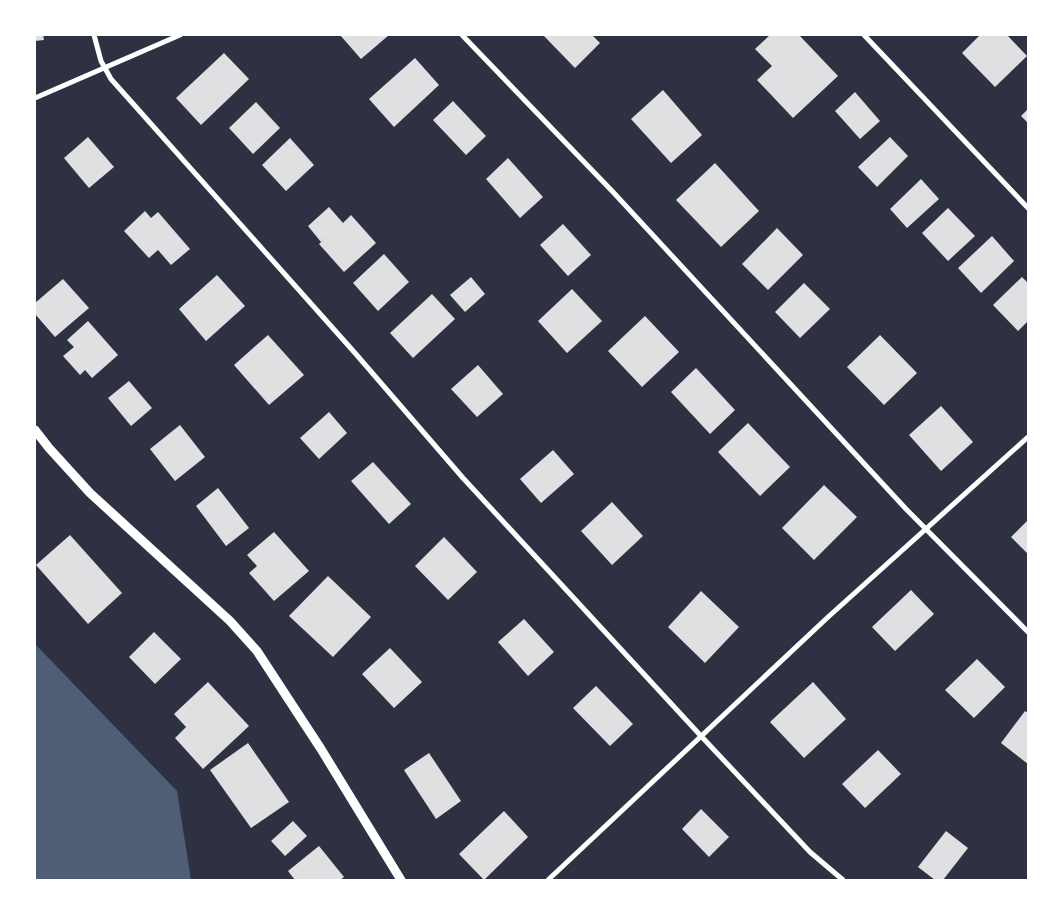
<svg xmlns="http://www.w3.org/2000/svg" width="1063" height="915" font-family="Cabin,sans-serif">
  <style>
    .water { fill: #4f5d75 }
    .building { fill: #e0e0e3 }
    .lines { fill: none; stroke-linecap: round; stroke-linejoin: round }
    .minor { stroke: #fff; stroke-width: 5 }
    .tertiary { stroke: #fff; stroke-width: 9 }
  </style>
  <rect width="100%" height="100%" fill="#2d3142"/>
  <path class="water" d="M 35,644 L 177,791 L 191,880 L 35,880 Z"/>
  <path class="building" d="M 35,35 L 43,35 L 44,40 L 35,41 Z
    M 340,35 L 389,35 L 361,59 Z
    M 543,35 L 592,35 L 600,43 L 575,68 Z
    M 770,35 L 799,35 L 838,76 L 793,118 L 757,80 L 772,66 L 755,49 Z
    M 980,35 L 1007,35 L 1027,56 L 995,87 L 962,53 Z
    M 224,53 L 249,79 L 201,125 L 176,98 Z
    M 415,58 L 439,85 L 394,127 L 369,99 Z
    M 663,90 L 702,135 L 671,163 L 631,119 Z
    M 855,92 L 880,121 L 860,139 L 835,111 Z
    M 453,101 L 486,136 L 466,155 L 433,120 Z
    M 256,102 L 280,128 L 253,154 L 229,128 Z
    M 1028,109 L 1028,123 L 1021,116 Z
    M 88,137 L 114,167 L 89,188 L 64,158 Z
    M 890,137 L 908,156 L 877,187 L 858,167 Z
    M 290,138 L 314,165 L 286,191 L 262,165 Z
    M 508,158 L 543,197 L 520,218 L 486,179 Z
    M 715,163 L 759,211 L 721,247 L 676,200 Z
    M 921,179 L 939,199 L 907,228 L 890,209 Z
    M 329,207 L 343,223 L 351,215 L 376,243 L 344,272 L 319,244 L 328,236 L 321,242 L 308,226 Z
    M 948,208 L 975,236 L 948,261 L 922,233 Z
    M 145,211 L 151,218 L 158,212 L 190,249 L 171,265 L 158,250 L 149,258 L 124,231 Z
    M 563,224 L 591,255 L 568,276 L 540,245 Z
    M 777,228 L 803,255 L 768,290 L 742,264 Z
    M 992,236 L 1014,261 L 981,293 L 958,268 Z
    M 384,254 L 409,282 L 378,311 L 353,283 Z
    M 217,275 L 245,306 L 206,341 L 179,309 Z
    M 471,277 L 485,294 L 465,312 L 450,295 Z
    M 1022,277 L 1028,283 L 1028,321 L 1018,331 L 993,305 Z
    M 63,279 L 89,308 L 55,337 L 35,314 L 35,303 Z
    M 804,283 L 830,309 L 800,338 L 775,312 Z
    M 572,289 L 602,321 L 567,353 L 538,321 Z
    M 432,294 L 455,319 L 413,358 L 390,333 Z
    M 645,316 L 679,352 L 642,387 L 608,351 Z
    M 88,321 L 118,355 L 92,378 L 85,370 L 80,375 L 63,356 L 74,347 L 67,340 Z
    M 268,335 L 304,375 L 269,405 L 234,365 Z
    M 880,335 L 917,373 L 884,405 L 847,367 Z
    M 478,365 L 503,394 L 477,417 L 451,389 Z
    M 696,368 L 735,410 L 710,434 L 671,392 Z
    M 129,381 L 152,408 L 131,426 L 108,398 Z
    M 941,406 L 973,442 L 941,471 L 909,435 Z
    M 329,412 L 347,433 L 319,459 L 300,438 Z
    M 748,423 L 790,467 L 760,496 L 718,452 Z
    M 180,425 L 205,457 L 175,481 L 150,449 Z
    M 553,450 L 574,474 L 541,503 L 520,479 Z
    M 373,462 L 411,504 L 389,524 L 351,481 Z
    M 824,485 L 857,517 L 814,560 L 782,528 Z
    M 218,488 L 249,528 L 226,546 L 196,506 Z
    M 612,502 L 643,536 L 612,565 L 581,531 Z
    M 1028,520 L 1028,554 L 1011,537 Z
    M 274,532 L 309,571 L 274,601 L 249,573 L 257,566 L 247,555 Z
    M 70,535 L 122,593 L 88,624 L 36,565 Z
    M 444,537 L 477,572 L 448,600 L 415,566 Z
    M 328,576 L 371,617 L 333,657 L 289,616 Z
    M 911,590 L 934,614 L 895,651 L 872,627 Z
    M 701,591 L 739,627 L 705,663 L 668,627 Z
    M 524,619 L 554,652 L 528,676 L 498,642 Z
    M 154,632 L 181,659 L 155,684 L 129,657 Z
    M 390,648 L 422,682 L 394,708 L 362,674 Z
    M 977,659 L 1005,687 L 974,718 L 945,690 Z
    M 208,682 L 249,726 L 203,769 L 175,738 L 186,727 L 174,714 Z
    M 813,682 L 846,719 L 804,758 L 770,722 Z
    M 596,686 L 633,724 L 610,746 L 573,708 Z
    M 1025,711 L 1028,713 L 1028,764 L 1001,743 Z
    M 248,743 L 289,802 L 251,828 L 210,770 Z
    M 878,750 L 901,774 L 865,808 L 842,784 Z
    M 429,753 L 461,801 L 436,819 L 404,770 Z
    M 701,809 L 729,837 L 709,857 L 682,829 Z
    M 504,811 L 528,837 L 484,880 L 459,854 Z
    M 293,821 L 307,836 L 285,856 L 271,841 Z
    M 946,831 L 968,848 L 943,880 L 935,880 L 918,867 Z
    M 319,846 L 344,877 L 340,880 L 295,880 L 288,871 Z"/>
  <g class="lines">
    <path class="minor" d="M 94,35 L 101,61 L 111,79 L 355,353 L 463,478 L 701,736 L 810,852 L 843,880
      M 462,35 L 613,192 L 906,509 L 1028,632
      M 864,35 L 1028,208
      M 35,98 L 180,35
      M 548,880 L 827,618 L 1028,437"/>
    <path class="tertiary" d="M 35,430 L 49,448 L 90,493 L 230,621 L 257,651 L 321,749 L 401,880"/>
  </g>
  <rect width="1063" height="915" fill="none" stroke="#ffffff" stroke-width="72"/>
</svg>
